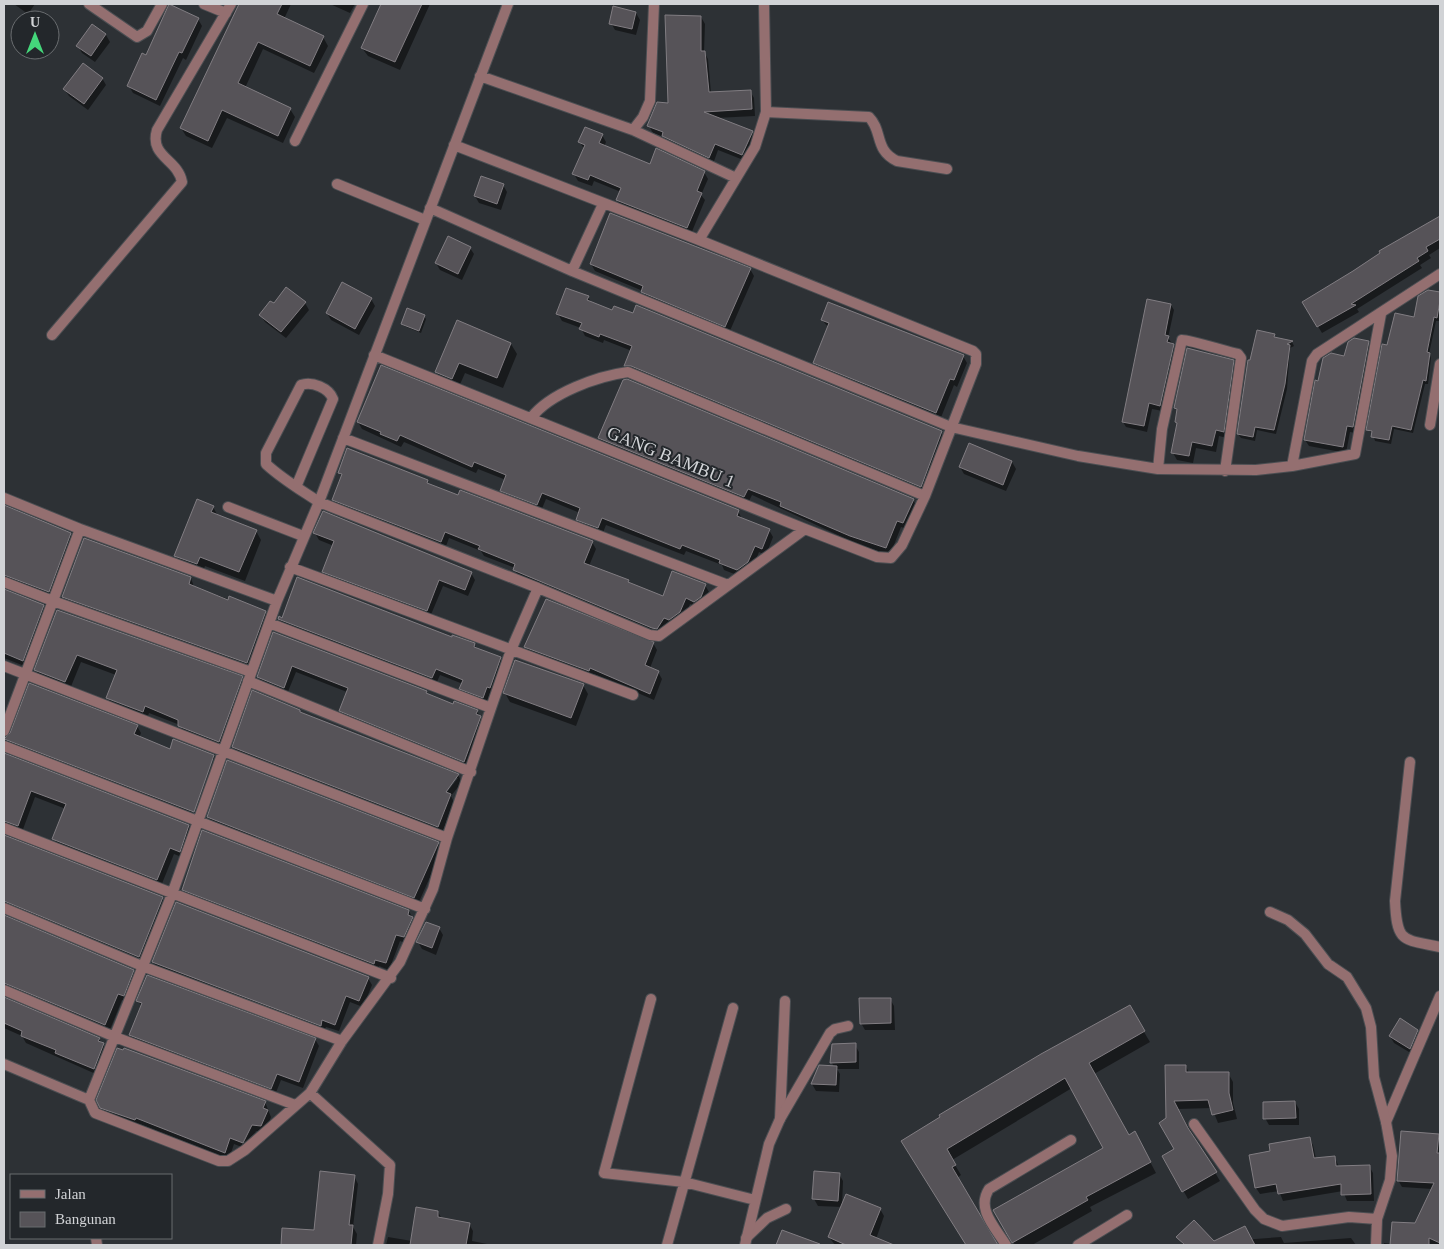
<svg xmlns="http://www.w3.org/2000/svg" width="1444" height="1249" font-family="'Times New Roman',serif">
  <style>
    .shadow { fill: #0007; fill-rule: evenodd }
    .building { fill: #565358; stroke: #817d82 }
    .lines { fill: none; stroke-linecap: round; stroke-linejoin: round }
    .service-casing { stroke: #4b4e52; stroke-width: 12 }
    .minor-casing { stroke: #4b4e52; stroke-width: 12 }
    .service { stroke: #946f70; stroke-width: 10 }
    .minor { stroke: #946f70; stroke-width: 10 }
    .labels { text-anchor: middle; stroke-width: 4; stroke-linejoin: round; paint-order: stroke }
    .street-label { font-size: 18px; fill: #d1d3d6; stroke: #23272b }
  </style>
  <rect width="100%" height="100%" fill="#2d3135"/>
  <path class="shadow" d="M 14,4 L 35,4 L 28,14 Z
    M 241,4 L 291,4 L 284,19 L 323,37 L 328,46 L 314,73 L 263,49 L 245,88 L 290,109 L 295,117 L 283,143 L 227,118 L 212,148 L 186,136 L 181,128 Z
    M 330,4 L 355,4 L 350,13 Z
    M 383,4 L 430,4 L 400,70 L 368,56 L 362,48 Z
    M 636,13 L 640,20 L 636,35 L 615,30 L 611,23 Z
    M 701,17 L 705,24 L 704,52 L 708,59 L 711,93 L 750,91 L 754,98 L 755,116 L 716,118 L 752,132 L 756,139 L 746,161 L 718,150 L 713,164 L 667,143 L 664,137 L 653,133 L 649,126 L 669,104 Z
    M 198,19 L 202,26 L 186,60 L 183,58 L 160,106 L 133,93 L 129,86 L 146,57 Z
    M 93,26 L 106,35 L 110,42 L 95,62 L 82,53 L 78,46 Z
    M 102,78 L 106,85 L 88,110 L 69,96 L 65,90 Z
    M 602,135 L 606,142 L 604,147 L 651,166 L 704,172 L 708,179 L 701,195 L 705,200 L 691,234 L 621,207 L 617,200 L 621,192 L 594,181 L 592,186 L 578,181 L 574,174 L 584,149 L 580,142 Z
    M 503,185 L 507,192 L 501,210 L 479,203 L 475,196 Z
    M 1436,220 L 1440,228 L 1440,248 L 1429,255 L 1431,258 L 1420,265 L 1422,268 L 1357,309 L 1359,312 L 1322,333 L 1304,303 Z
    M 470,248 L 474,254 L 462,280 L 440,270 L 436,263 Z
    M 591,264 L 750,269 L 754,276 L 729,333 L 647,299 L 643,291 L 595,271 Z
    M 287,289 L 305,303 L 309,310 L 286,338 L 265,322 L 261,315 L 274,305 Z
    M 1428,291 L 1440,294 L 1440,314 L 1439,321 L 1436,321 L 1429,354 L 1431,358 L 1428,384 L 1425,384 L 1413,433 L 1394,429 L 1391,444 L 1375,441 L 1373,434 L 1368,430 L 1388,346 L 1415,318 Z
    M 588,297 L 591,302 L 941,432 L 945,438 L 925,493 L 630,372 L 626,366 L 632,351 L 604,340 L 603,343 L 585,336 L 581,328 L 562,321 L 558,314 Z
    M 371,299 L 375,306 L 359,335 L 331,320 L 327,313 Z
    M 1171,305 L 1174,310 L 1168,338 L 1177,350 L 1163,411 L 1152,409 L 1147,432 L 1126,427 L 1123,422 Z
    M 424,316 L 426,319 L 421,333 L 404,326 L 402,323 Z
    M 822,320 L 963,356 L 967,363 L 957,387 L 954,385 L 940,420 L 819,370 L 814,363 L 829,328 Z
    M 457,322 L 511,344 L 517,354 L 503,388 L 465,373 L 458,389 L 443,383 L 436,372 Z
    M 1274,335 L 1276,339 L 1292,342 L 1294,346 L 1290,348 L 1287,389 L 1276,434 L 1257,430 L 1255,441 L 1241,438 L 1238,434 Z
    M 1368,342 L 1372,349 L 1356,433 L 1350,432 L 1346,453 L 1309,446 L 1305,440 L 1319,382 L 1345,357 Z
    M 1233,361 L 1237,368 L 1227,438 L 1219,436 L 1216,452 L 1196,448 L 1193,463 L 1177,460 L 1173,453 L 1178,425 L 1178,413 L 1175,408 Z
    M 358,422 L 738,511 L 742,519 L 769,530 L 773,537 L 766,555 L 759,552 L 752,569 L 742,577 L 724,570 L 722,565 L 686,551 L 684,555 L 606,525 L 602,535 L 581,527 L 577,519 L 580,513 L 546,499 L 541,511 L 506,498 L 501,490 L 506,480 L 478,469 L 476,473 L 404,442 L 401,447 L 362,429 Z
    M 599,438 L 913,500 L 917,507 L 907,529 L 901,527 L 890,555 L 855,543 L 752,495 L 748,503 L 603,445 Z
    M 1012,462 L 1016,469 L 1006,491 L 964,474 L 960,467 Z
    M 339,472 L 427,481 L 430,485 L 592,542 L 596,549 L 589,566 L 663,598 L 705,585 L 709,592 L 705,604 L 699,608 L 690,604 L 684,619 L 661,635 L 518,577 L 515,568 L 484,556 L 481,551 L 449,538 L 445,549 L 337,506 L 333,499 L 342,477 Z
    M 4,506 L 70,534 L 74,541 L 53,598 L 4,583 Z
    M 213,507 L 218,516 L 256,531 L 261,540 L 245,581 L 205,566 L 202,573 L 181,566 L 176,556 Z
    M 315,533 L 471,573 L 475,580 L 468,596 L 443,586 L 430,617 L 327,578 L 323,571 L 334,546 L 319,540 Z
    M 191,578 L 194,587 L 265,612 L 269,619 L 251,670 L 67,604 L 63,597 Z
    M 4,591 L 43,606 L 47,613 L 27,667 L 4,658 Z
    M 58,611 L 242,677 L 246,685 L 223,749 L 184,734 L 180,725 L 149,713 L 147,719 L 112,706 L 108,698 L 116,675 L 81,662 L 70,689 L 40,678 L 36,670 Z
    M 279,619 L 452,638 L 474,644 L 477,649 L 500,658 L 505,665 L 487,704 L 465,695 L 461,688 L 463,684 L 440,675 L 436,684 L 283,626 Z
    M 274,634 L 426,692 L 428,695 L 454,705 L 477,711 L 484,724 L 468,768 L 344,717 L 340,710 L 347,692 L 296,672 L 287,694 L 262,684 L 258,677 Z
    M 653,643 L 657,650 L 650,668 L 658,672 L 662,679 L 654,700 L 594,674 L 592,677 L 530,654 L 526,647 Z
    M 583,685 L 588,694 L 576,726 L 510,702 L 505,693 Z
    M 4,707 L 9,715 L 4,729 Z
    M 300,711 L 301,713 L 458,775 L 462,782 L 451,796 L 454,802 L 442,833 L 237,754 L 233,747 ZM 455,778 L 458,778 L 443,797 L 441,796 Z
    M 137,726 L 141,733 L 139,738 L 170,750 L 214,756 L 218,763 L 198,819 L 194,817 L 214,759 L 212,759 L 191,816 L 4,748 L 4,738 L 11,734 Z
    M 4,755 L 189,826 L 193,833 L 184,858 L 174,854 L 161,886 L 58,846 L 54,839 L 66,809 L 35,797 L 22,832 L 4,831 Z
    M 208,817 L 438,843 L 442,850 L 418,904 L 212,824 Z
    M 4,837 L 162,898 L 167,905 L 143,964 L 4,910 Z
    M 183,890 L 409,911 L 416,925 L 407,944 L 400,941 L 389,970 L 379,966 L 378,970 L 187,896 Z
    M 4,917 L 133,971 L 137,978 L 127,1002 L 122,1000 L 109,1032 L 4,992 Z
    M 439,928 L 443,935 L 436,955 L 422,949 L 418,942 Z
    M 153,962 L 368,978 L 372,985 L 363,1007 L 350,1002 L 339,1031 L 326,1027 L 324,1032 L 157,969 Z
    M 4,999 L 99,1039 L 108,1051 L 98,1075 L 26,1043 L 22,1036 L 4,1028 Z
    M 890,999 L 894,1006 L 895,1030 L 865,1030 L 861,1023 Z
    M 138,1001 L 315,1039 L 319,1046 L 303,1088 L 281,1080 L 275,1095 L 134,1042 L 130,1035 L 142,1007 Z
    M 1129,1007 L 1150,1042 L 1094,1074 L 1128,1136 L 1140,1143 L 1156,1173 L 1090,1207 L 1092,1211 L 1032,1245 L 1015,1245 L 995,1210 L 1105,1149 L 1072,1088 L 952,1160 L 961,1175 L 957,1178 L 997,1245 L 967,1245 L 909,1152 Z
    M 1417,1031 L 1421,1038 L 1414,1055 L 1394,1043 L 1390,1036 Z
    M 855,1045 L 859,1052 L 859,1069 L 837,1069 L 840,1074 L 839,1092 L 816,1091 L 812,1084 L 820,1066 L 834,1067 L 832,1063 Z
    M 1186,1066 L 1189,1073 L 1228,1073 L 1233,1082 L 1233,1103 L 1237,1119 L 1218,1123 L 1212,1108 L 1178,1109 L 1220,1181 L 1188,1199 L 1164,1156 L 1176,1150 L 1167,1119 Z
    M 265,1102 L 271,1117 L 265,1133 L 256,1131 L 247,1149 L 234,1144 L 229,1159 L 140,1124 L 139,1127 L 105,1114 L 101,1107 Z
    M 1295,1102 L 1299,1109 L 1299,1125 L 1269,1125 L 1265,1118 Z
    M 1438,1135 L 1440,1139 L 1440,1245 L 1384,1245 L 1384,1243 L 1392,1244 L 1416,1225 L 1432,1189 L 1402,1187 L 1398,1180 Z
    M 1309,1138 L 1313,1145 L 1316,1159 L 1335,1158 L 1339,1167 L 1369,1166 L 1373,1173 L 1374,1201 L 1347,1201 L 1343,1191 L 1283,1201 L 1279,1191 L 1260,1194 L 1256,1188 L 1272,1152 Z
    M 839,1174 L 843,1181 L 842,1207 L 880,1209 L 884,1216 L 874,1245 L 835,1245 L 829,1237 L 842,1207 L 818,1206 L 814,1199 Z
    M 354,1176 L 358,1184 L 353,1227 L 357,1234 L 356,1245 L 282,1245 L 283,1229 L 315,1231 Z
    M 438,1212 L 442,1219 L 469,1224 L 473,1231 L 472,1241 L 492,1245 L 386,1245 L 388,1237 L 412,1241 Z
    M 1178,1237 L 1214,1242 L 1281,1237 L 1284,1243 L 1351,1238 L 1356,1245 L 1183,1245 Z"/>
  <path class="building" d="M 169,4 L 199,18 L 182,53 L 179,52 L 156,100 L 127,86 L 142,53 L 146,55 Z
    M 239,4 L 282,4 L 277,14 L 324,36 L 310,66 L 258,42 L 238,83 L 291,108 L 278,136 L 222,110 L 208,141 L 180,128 Z
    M 381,4 L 422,4 L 395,62 L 361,48 Z
    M 613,6 L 636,12 L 632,29 L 609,24 Z
    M 665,15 L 701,16 L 701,51 L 705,51 L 709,92 L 751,90 L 752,109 L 704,112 L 753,131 L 742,155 L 715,144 L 709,158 L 662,136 L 663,132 L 647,126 L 657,102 L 668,103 Z
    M 92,24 L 106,34 L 91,56 L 76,46 Z
    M 83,63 L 103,78 L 84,104 L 63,89 Z
    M 585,127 L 603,134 L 599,143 L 650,164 L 656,148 L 705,171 L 697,191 L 702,193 L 687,228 L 616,200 L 621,188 L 590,175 L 588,180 L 572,174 L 585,145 L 578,142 Z
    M 481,176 L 504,184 L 497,204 L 474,196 Z
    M 610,213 L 751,268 L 725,327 L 641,292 L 643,286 L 590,264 Z
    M 1440,216 L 1440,239 L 1426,247 L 1428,251 L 1417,258 L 1419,261 L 1351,304 L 1356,305 L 1317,327 L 1302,302 L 1353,271 L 1380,253 L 1379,251 Z
    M 448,236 L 471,247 L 458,274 L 435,263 Z
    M 342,282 L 372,298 L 355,329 L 326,313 Z
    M 286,287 L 306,302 L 281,332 L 259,315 L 270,301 L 274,303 Z
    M 566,288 L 589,296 L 587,300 L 612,310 L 614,306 L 633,313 L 636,305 L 942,431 L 921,487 L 631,366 L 624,366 L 632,346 L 600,334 L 599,337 L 579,329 L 582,323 L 556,314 Z
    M 1428,290 L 1440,292 L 1440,301 L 1437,318 L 1434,317 L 1427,352 L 1430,353 L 1426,381 L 1423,380 L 1411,430 L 1392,426 L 1389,440 L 1371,437 L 1372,431 L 1366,430 L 1382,344 L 1387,345 L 1395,313 L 1414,317 L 1418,296 Z
    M 1147,299 L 1171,304 L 1165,335 L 1169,336 L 1167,342 L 1174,344 L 1160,406 L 1149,403 L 1144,426 L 1122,422 Z
    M 828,302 L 964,355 L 954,380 L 950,379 L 936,413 L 813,363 L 829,323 L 821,320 Z
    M 407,308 L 425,315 L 419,331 L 401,324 Z
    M 457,320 L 511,343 L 497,378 L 459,363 L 452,379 L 435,372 Z
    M 1257,330 L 1275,334 L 1274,337 L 1293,341 L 1287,344 L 1290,345 L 1285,384 L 1274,430 L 1255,427 L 1253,437 L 1237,434 L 1248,360 L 1250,360 Z
    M 1354,338 L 1369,341 L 1353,427 L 1347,426 L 1343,447 L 1304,440 L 1315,380 L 1318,381 L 1323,358 L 1331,353 L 1344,356 L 1348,342 Z
    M 1187,348 L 1234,360 L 1224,432 L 1216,430 L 1212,446 L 1192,442 L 1189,456 L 1171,453 L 1177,423 L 1175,422 L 1177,409 L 1174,408 Z
    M 381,365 L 739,510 L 737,516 L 770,529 L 762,549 L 755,546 L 748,562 L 737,570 L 719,563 L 720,560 L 682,545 L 680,549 L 602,518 L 598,528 L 576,520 L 580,508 L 542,493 L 537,505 L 500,491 L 506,475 L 474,462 L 472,467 L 400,435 L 397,441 L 380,434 L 381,432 L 357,422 Z
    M 627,379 L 914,499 L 903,523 L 897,521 L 886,548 L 850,536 L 780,506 L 781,502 L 748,489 L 744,497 L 598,438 L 623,380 Z
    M 969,443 L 1012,461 L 1003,485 L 959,467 Z
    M 347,448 L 428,480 L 427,483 L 458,495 L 460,490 L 593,541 L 584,563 L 629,580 L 628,582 L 663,596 L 672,571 L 706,584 L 701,597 L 694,602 L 686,598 L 680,612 L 669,620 L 664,618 L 657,629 L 652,628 L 513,570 L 515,564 L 478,549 L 480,546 L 445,532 L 441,542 L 332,500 L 342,474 L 338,473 Z
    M 197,499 L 214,506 L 211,512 L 257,530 L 239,572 L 200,557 L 197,564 L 174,556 Z
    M 4,505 L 71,533 L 49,592 L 4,575 Z
    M 323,511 L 472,572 L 465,590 L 439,580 L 427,611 L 322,572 L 334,541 L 313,533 Z
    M 84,538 L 191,577 L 189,584 L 228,600 L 229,596 L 266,611 L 247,663 L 62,597 Z
    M 297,577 L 452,637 L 452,635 L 475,643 L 474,647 L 501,657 L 490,688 L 487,687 L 483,698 L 459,689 L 463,680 L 436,669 L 432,678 L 278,619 L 279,616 L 282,618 Z
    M 4,589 L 44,605 L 23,661 L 4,653 Z
    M 546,599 L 654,642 L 645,665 L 659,671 L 650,694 L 590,668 L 589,671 L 524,647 Z
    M 57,610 L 243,676 L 219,742 L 178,726 L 178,720 L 145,706 L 143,712 L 106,698 L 117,670 L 77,655 L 65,682 L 34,670 Z
    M 273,632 L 427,691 L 426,693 L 453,704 L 454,701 L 478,710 L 476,714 L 481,716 L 464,762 L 339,711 L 348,688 L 292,666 L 284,688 L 257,677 Z
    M 515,660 L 584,684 L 571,718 L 503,693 Z
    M 29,683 L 138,725 L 134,734 L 170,749 L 173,739 L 214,755 L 194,812 L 4,739 L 10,733 Z
    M 252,690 L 300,710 L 300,712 L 459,774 L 446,792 L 451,794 L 438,827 L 232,747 Z
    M 4,753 L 189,825 L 180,852 L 170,848 L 157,880 L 52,839 L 66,804 L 31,791 L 18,826 L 4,821 Z
    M 227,760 L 439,842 L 414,898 L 207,817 Z
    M 202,830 L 409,910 L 408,915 L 413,917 L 404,937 L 396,935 L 386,963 L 375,960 L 374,964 L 182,890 Z
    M 4,835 L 163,897 L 139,957 L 4,901 Z
    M 176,902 L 369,977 L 359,1001 L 346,996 L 335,1025 L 322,1020 L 321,1026 L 152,962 Z
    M 4,915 L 134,970 L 124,996 L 118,994 L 105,1025 L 4,983 Z
    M 426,922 L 440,927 L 432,948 L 416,942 Z
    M 147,975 L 316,1038 L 299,1082 L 277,1074 L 271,1089 L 129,1035 L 142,1003 L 136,1001 Z
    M 4,997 L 100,1038 L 98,1041 L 104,1043 L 94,1069 L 55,1053 L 56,1050 L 21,1036 L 22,1031 L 4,1023 Z
    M 859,998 L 891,998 L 891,1023 L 860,1024 Z
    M 1130,1005 L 1145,1031 L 1089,1063 L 1129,1135 L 1135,1131 L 1151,1162 L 1086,1197 L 1088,1200 L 1012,1243 L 993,1210 L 1103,1148 L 1065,1078 L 947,1149 L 956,1165 L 952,1167 L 998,1245 L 966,1245 L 901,1141 L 940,1117 L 939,1115 L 1041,1054 Z
    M 1400,1018 L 1418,1030 L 1410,1049 L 1389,1036 Z
    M 856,1043 L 856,1062 L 830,1063 L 832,1044 Z
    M 117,1048 L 123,1050 L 124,1048 L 266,1101 L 263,1108 L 268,1110 L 261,1126 L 252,1125 L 243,1143 L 230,1138 L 225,1153 L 136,1118 L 135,1120 L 100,1108 L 96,1100 Z
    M 819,1065 L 837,1066 L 836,1085 L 811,1084 Z
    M 1165,1065 L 1186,1065 L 1186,1072 L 1229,1072 L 1229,1093 L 1233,1110 L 1212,1115 L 1208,1100 L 1174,1101 L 1188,1128 L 1217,1172 L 1182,1192 L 1162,1156 L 1174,1149 L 1159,1123 L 1166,1118 Z
    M 1295,1101 L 1296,1118 L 1263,1119 L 1263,1102 Z
    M 1401,1131 L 1439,1134 L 1437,1153 L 1440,1153 L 1440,1243 L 1429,1238 L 1429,1245 L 1390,1245 L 1392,1222 L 1415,1223 L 1434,1183 L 1397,1181 Z
    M 1310,1137 L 1314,1158 L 1335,1156 L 1336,1166 L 1370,1165 L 1371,1194 L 1341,1195 L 1341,1184 L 1278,1194 L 1276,1184 L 1255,1188 L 1249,1155 L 1270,1151 L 1269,1144 Z
    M 320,1171 L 355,1175 L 349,1225 L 353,1225 L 351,1245 L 281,1245 L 282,1228 L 314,1230 Z
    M 814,1171 L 840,1173 L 838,1201 L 812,1199 Z
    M 846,1194 L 881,1208 L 870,1235 L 894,1245 L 846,1245 L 828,1237 Z
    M 416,1207 L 438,1211 L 438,1217 L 470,1223 L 466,1245 L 410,1245 Z
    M 1194,1220 L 1214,1241 L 1245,1226 L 1255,1245 L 1185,1245 L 1176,1237 Z
    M 782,1230 L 820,1244 L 819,1245 L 776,1245 Z"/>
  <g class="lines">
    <g class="service-casing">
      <path id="service" d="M 766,112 L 869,117 C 883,131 874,150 897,161 L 947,169
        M 337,184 L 425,220
        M 296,487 L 333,399 C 329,388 312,381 301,385 L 266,453 L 266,464 C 282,479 301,490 319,502
        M 228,507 L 303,536
        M 1410,762 L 1395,901 C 1397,943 1402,939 1440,947
        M 780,1119 L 785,1001
        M 1386,1122 L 1440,996
        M 746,1238 L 767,1218 L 786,1209"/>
    </g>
    <g class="minor-casing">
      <path id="minor" d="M 89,4 L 137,37 L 147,31 L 162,4
        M 204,4 L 226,13
        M 508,4 L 319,502 L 277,601 L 172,894 L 89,1100 L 95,1113 L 219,1161 L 228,1161 L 245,1150 L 310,1093 L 342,1041 L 400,962 L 433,889 L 447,838 L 491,708 L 511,650 L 538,588
        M 480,76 L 633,130 L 736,178
        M 633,130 L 643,117 L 650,101 L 654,4
        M 295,141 L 363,4
        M 454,145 L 699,240 L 755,147 L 766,112 L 764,4
        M 430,208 L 572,271 L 951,427 L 1078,456 L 1158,469 L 1256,470 L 1292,466 L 1355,454 L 1381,314
        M 572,271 L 603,204
        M 52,335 L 182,182 C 178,159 149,157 157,130 L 231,4
        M 374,355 L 805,529 L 877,557 L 891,558 L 902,545 L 925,496 L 976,364 L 976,354 L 973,351 L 699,240
        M 531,418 C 550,393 598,376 628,372 L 925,496
        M 1430,425 L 1440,364
        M 343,438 L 728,585
        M 1292,466 L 1312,361 L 1317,354 L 1440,274
        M 1158,469 L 1162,429 L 1182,340 C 1187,339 1228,352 1238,354 L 1241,358 L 1225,471
        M 4,498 L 80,529 L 277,601
        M 319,502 L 538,588 L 650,635 L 659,636 L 805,529
        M 290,567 L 633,695
        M 4,582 L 53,601 L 251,672
        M 269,623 L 491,708
        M 4,666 L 447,838
        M 248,681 L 471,772
        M 4,731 L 80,529
        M 4,746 L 425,909
        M 4,828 L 391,978
        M 4,908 L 142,966 L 342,1041
        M 1270,912 L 1288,920 L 1305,934 L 1328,964 L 1347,977 L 1366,1008 L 1371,1027 L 1374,1077 L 1386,1122 L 1392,1156 L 1390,1180 L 1377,1219 L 1376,1245
        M 4,990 L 115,1037 L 295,1105
        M 651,999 L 604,1173 L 684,1182 L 755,1200
        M 4,1064 L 89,1100
        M 310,1093 L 390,1165 L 388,1194 L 378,1245
        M 1194,1124 L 1255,1210 L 1264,1219 L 1282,1226 L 1349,1217 L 1377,1219
        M 96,1238 L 97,1245
        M 667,1245 L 733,1008
        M 745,1245 L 769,1144 L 780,1119 L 830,1033 L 835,1029 L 848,1026
        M 1006,1245 C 995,1227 976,1209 989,1189 L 1071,1140
        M 1078,1245 L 1127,1215"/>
    </g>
    <use href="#service" class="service"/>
    <use href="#minor" class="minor"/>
  </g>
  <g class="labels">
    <g class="street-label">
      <text transform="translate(671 457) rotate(22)" y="6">GANG BAMBU 1</text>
    </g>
  </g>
  <rect width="1444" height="1249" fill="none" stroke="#d1d3d6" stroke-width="10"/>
  <rect x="10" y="1174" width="162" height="65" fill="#23272b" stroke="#696c6f"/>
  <rect x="20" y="1190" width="25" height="8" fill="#946f70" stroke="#696c6f"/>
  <text x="55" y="1199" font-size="15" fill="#d1d3d6">Jalan</text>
  <rect x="20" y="1212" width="25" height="15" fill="#565358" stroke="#696c6f"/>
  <text x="55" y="1224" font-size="15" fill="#d1d3d6">Bangunan</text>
  <g transform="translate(35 35)"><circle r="24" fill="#23272b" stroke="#696c6f"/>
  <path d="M0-4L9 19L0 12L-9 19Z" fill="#44d77b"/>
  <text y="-8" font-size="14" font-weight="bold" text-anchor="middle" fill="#d1d3d6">U</text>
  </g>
</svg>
